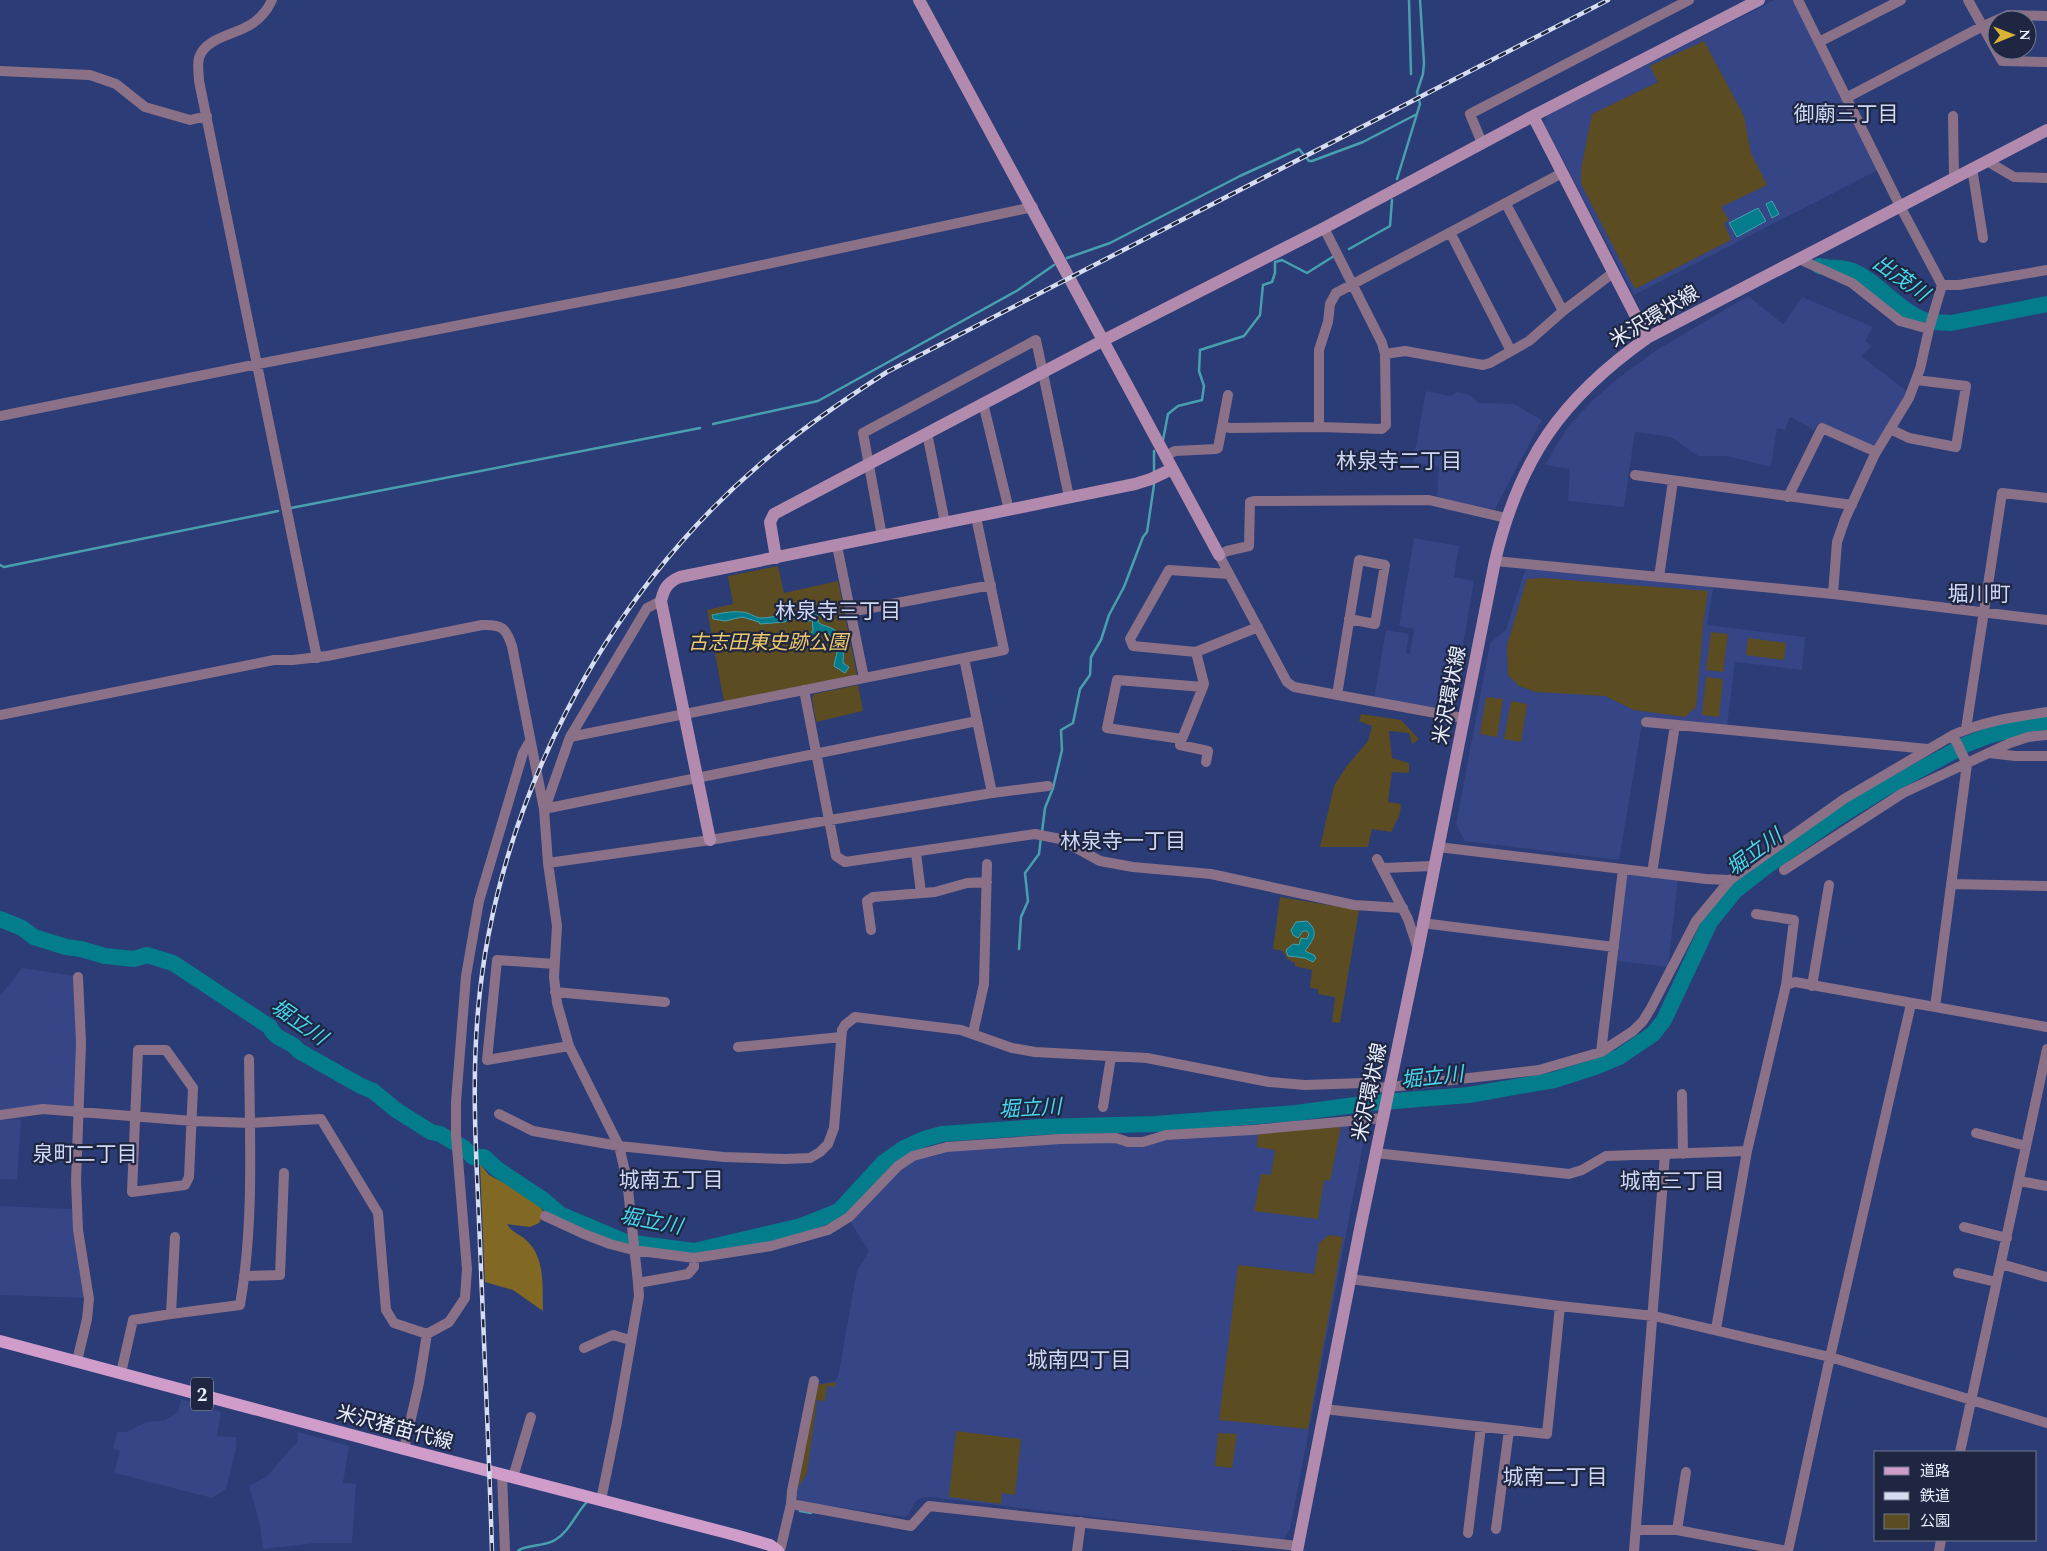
<svg xmlns="http://www.w3.org/2000/svg" width="2047" height="1551" font-family="Spectral,'Noto Sans JP',serif">
  <style>
    .built { fill: #354585 }
    .green { fill: #5b4c22 }
    .forest { fill: #816923 }
    .water { fill: #037d8c; stroke: #489fae }
    .lines { fill: none; stroke-linecap: round; stroke-linejoin: round }
    .stream { stroke: #489fae; stroke-width: 2.5 }
    .river { stroke: #037d8c; stroke-width: 16 }
    .street { stroke: #8a7187; stroke-width: 10 }
    .secondary { stroke: #b28aae; stroke-width: 12 }
    .primary { stroke: #d09dcb; stroke-width: 12 }
    .rail-casing { stroke: #d7ddf0; stroke-width: 4.5 }
    .rail { stroke: #1e2641; stroke-width: 2.5; stroke-dasharray: 8; stroke-linecap: butt }
    .labels { text-anchor: middle; stroke-width: 4.5; stroke-linejoin: round; paint-order: stroke }
    .shield { fill: #1e2641; stroke: #adb3c5; stroke-width: 1 }
    .shield-label { font-size: 19px; font-weight: bold; fill: #eaeffe }
    .street-label { font-size: 20px; fill: #eaeffe; stroke: #1e2641 }
    .park-label { font-size: 20px; font-style: italic; fill: #edc969; stroke: #1e2641 }
    .neighbourhood-label { font-size: 21px; fill: #cfd9f5; stroke: #1e2641 }
    .water-label { font-size: 21px; font-style: italic; fill: #46d7ec; stroke: #1e2641 }
  </style>
  <rect width="100%" height="100%" fill="#2c3c76"/>
  <path class="built" d="M 1775,0 L 1793,0 L 1878,170 L 1634,295 L 1544,124 L 1547,115 Z
    M 1748,296 L 1783,324 L 1802,297 L 1873,327 L 1865,341 L 1872,346 L 1861,356 L 1908,392 L 1877,444 L 1870,447 L 1818,423 L 1814,430 L 1790,417 L 1785,430 L 1777,428 L 1771,467 L 1726,456 L 1698,456 L 1671,437 L 1635,432 L 1624,507 L 1568,501 L 1570,469 L 1545,465 L 1567,428 L 1591,402 L 1617,379 L 1655,351 Z
    M 1426,391 L 1450,396 L 1457,392 L 1470,395 L 1478,403 L 1514,404 L 1542,420 L 1495,509 L 1455,502 L 1437,496 L 1439,467 L 1413,462 Z
    M 1414,538 L 1459,546 L 1454,577 L 1474,581 L 1454,698 L 1441,711 L 1374,699 L 1386,630 L 1409,634 L 1406,653 L 1410,654 L 1414,629 L 1399,626 Z
    M 1526,567 L 1714,584 L 1707,625 L 1805,637 L 1802,670 L 1735,662 L 1727,726 L 1643,718 L 1619,860 L 1465,841 L 1456,825 L 1490,643 L 1506,630 Z
    M 1627,874 L 1678,880 L 1668,967 L 1617,961 Z
    M 22,968 L 75,976 L 77,1043 L 76,1108 L 0,1113 L 0,996 Z
    M 21,1119 L 17,1180 L 0,1179 L 0,1120 Z
    M 1367,1124 L 1290,1529 L 1283,1540 L 930,1497 L 921,1498 L 916,1501 L 907,1517 L 798,1501 L 796,1494 L 816,1384 L 835,1381 L 838,1377 L 857,1270 L 869,1251 L 850,1221 L 891,1176 L 910,1162 L 939,1151 Z
    M 0,1206 L 72,1209 L 85,1298 L 0,1295 Z
    M 181,1399 L 221,1412 L 217,1436 L 236,1437 L 236,1449 L 226,1489 L 212,1498 L 114,1473 L 120,1451 L 113,1449 L 117,1432 L 127,1432 L 146,1422 L 163,1421 L 178,1412 Z
    M 298,1432 L 349,1446 L 343,1483 L 356,1484 L 352,1543 L 315,1543 L 263,1549 L 260,1525 L 249,1486 L 266,1477 L 297,1442 Z"/>
  <path class="green" d="M 1704,41 L 1744,116 L 1751,153 L 1767,185 L 1721,207 L 1729,220 L 1724,223 L 1731,240 L 1635,289 L 1581,184 L 1581,169 L 1592,114 L 1658,82 L 1650,66 Z
    M 778,566 L 784,593 L 838,581 L 857,675 L 724,702 L 707,610 L 733,604 L 728,576 Z
    M 1542,578 L 1708,591 L 1703,625 L 1696,707 L 1685,717 L 1634,710 L 1605,696 L 1536,692 L 1519,686 L 1508,675 L 1507,645 L 1527,579 Z
    M 1711,632 L 1728,634 L 1723,672 L 1706,670 Z
    M 1748,638 L 1786,643 L 1784,660 L 1746,655 Z
    M 1706,677 L 1723,679 L 1719,717 L 1702,715 Z
    M 858,685 L 863,711 L 816,722 L 812,698 L 814,694 Z
    M 1486,697 L 1503,699 L 1497,737 L 1480,734 Z
    M 1511,701 L 1527,704 L 1521,742 L 1504,739 Z
    M 1361,714 L 1401,720 L 1419,739 L 1412,744 L 1409,733 L 1389,731 L 1392,758 L 1409,763 L 1409,773 L 1392,772 L 1388,802 L 1401,804 L 1400,814 L 1391,832 L 1372,829 L 1368,847 L 1320,847 L 1334,786 L 1346,767 L 1368,741 L 1372,726 L 1359,721 Z
    M 1280,897 L 1359,910 L 1340,1023 L 1332,1022 L 1335,997 L 1318,994 L 1318,989 L 1310,988 L 1312,970 L 1295,966 L 1295,963 L 1287,959 L 1283,951 L 1273,949 Z
    M 1341,1127 L 1330,1181 L 1324,1180 L 1318,1219 L 1254,1211 L 1261,1174 L 1271,1175 L 1275,1150 L 1257,1147 L 1258,1133 Z
    M 1329,1235 L 1343,1237 L 1308,1429 L 1219,1420 L 1238,1265 L 1314,1274 L 1319,1243 Z
    M 836,1382 L 835,1387 L 827,1386 L 825,1401 L 817,1400 L 807,1473 L 798,1488 L 816,1385 Z
    M 956,1431 L 1021,1439 L 1015,1495 L 1002,1493 L 1001,1504 L 949,1497 Z
    M 1218,1433 L 1237,1434 L 1232,1468 L 1215,1466 Z"/>
  <path class="forest" d="M 480,1164 L 489,1175 L 537,1200 L 544,1213 L 539,1223 L 530,1227 L 507,1224 C 511,1232 519,1234 525,1239 C 546,1257 542,1286 543,1311 L 513,1290 L 485,1282 Z"/>
  <path class="water" d="M 1772,201 L 1779,214 L 1772,218 L 1766,204 Z
    M 1758,208 L 1766,221 L 1737,237 L 1729,223 Z
    M 817,608 L 819,611 L 817,617 L 819,623 C 823,626 829,626 833,629 C 845,635 844,652 843,663 L 849,667 L 845,673 L 834,666 C 835,658 838,653 838,645 L 828,633 L 820,632 L 817,634 L 817,639 L 812,639 L 810,635 L 813,630 L 812,619 L 810,621 L 806,621 L 805,617 L 800,617 L 787,620 L 785,622 L 760,624 L 759,622 L 742,617 L 725,621 L 713,619 L 712,615 C 722,613 731,611 742,612 C 749,612 755,618 761,618 C 775,618 789,611 804,615 Z
    M 1307,921 C 1320,932 1313,940 1305,951 L 1314,955 L 1316,958 L 1313,962 L 1305,958 L 1288,956 L 1286,950 L 1293,944 L 1299,945 L 1301,938 L 1307,939 L 1309,934 L 1307,931 L 1303,931 L 1298,938 L 1293,935 L 1291,930 L 1296,922 Z"/>
  <g class="lines">
    <path class="stream" d="M 1409,0 L 1411,74
      M 1397,179 L 1420,104 L 1417,92 L 1423,74 L 1424,63 L 1420,0
      M 1349,249 L 1390,226 L 1392,200
      M 1067,258 L 1110,243 L 1240,176 L 1299,149 L 1309,161 L 1312,161 L 1363,142 L 1417,114
      M 713,424 L 818,401 L 1018,290 L 1054,265
      M 1163,440 L 1168,414 L 1178,406 L 1202,400 L 1204,386 L 1199,371 L 1200,350 L 1244,336 L 1260,315 L 1263,285 L 1272,282 L 1275,273 L 1275,262 L 1282,260 L 1307,273 L 1334,256
      M 1154,451 L 1154,471
      M 291,508 L 700,428
      M 0,565 L 4,567 L 278,511
      M 1042,832 L 1045,808 L 1053,788 L 1062,750 L 1061,730 L 1073,723 L 1080,689 L 1090,675 L 1091,657 L 1101,640 L 1109,615 L 1124,587 L 1143,537 L 1147,532 L 1154,485
      M 1019,949 L 1021,917 L 1028,901 L 1025,873 L 1039,854 L 1041,837
      M 800,1511 L 811,1513
      M 518,1551 C 525,1544 544,1547 555,1540 C 569,1532 575,1515 586,1503"/>
    <path class="river" d="M 1819,266 C 1830,269 1841,266 1853,271 C 1878,282 1895,307 1920,318 C 1928,323 1941,322 1951,323 L 2047,304
      M 0,919 L 22,928 L 34,937 L 66,947 L 81,949 L 105,956 L 134,959 L 147,955 L 173,963 L 270,1027 C 276,1042 291,1039 299,1051 L 361,1086 L 373,1091 L 396,1110 L 431,1132 L 440,1134 L 464,1148 L 473,1157 L 484,1157 L 497,1169 L 545,1201 L 560,1214 L 626,1242 L 694,1251 L 801,1226 L 839,1211 L 884,1162 L 904,1148 L 924,1139 L 942,1134 L 1039,1127 L 1155,1124 L 1296,1113 L 1370,1103 L 1469,1095 L 1554,1080 L 1595,1067 L 1619,1057 L 1653,1034 L 1664,1020 L 1710,922 L 1735,891 L 1767,866 L 1837,818 L 1884,789 L 1967,744 L 1988,736 L 2031,724 L 2047,722"/>
    <path class="street" d="M 272,0 C 267,11 260,19 250,25 C 234,35 205,38 199,58 C 197,65 199,75 199,81 L 317,658
      M 1798,0 L 1900,206 L 1942,285 L 1959,285 L 2047,270
      M 1968,0 L 2002,61 L 2047,62
      M 1819,42 L 1901,0
      M 0,71 L 90,75 L 116,84 L 145,107 L 190,120 L 207,116
      M 1846,98 L 1981,27 L 2008,15 L 2047,16
      M 1953,116 L 1954,178
      M 1482,143 L 1470,114 L 1689,0
      M 1987,161 L 2014,177 L 2047,178
      M 1972,168 L 1983,238
      M 1506,204 L 1563,311
      M 1451,234 L 1511,351
      M 1799,259 L 1852,283 L 1900,321 L 1929,329
      M 1385,354 L 1405,351 L 1483,365 L 1490,363 L 1529,341 L 1563,311 L 1614,272
      M 983,403 L 1009,510
      M 0,416 L 258,364 L 678,283 L 1033,207
      M 1223,426 L 1230,428 L 1319,427 L 1382,429 L 1386,425 L 1385,354 L 1382,343 L 1324,228
      M 1319,427 L 1319,350 L 1328,322 L 1330,304 L 1336,293 L 1562,173
      M 1890,429 L 1909,438 L 1956,447 L 1966,386 L 1916,380
      M 927,433 L 945,523
      M 1165,456 L 1175,451 L 1216,449 L 1218,448 L 1228,395
      M 1635,475 L 1852,505
      M 1788,497 L 1822,428 L 1876,452
      M 882,536 L 863,433 L 1036,340 L 1069,497
      M 837,546 L 864,678
      M 1495,561 L 1833,594 L 2047,620
      M 1659,577 L 1673,481
      M 1833,594 L 1837,542 L 1845,519 L 1875,454 L 1909,398 L 1920,369 L 1929,329 L 1942,285
      M 850,612 L 991,585
      M 1196,652 L 1133,646 L 1130,639 L 1169,570 L 1229,574
      M 964,658 L 992,793
      M 1203,687 L 1117,680 L 1107,728 L 1182,739 L 1203,687 L 1204,684 L 1196,652 L 1258,627
      M 804,690 L 836,856 L 845,862 L 1035,834 L 1060,839 L 1100,861 L 1133,867 L 1211,874 L 1354,905 L 1403,908
      M 1337,695 L 1359,560 L 1385,565 L 1375,624 L 1349,619
      M 0,715 L 274,660 L 293,660 L 327,656 L 482,625 C 502,624 506,628 512,646 L 544,809 L 548,863 L 557,926 L 554,977 L 557,1003 L 569,1046 L 619,1146 L 627,1180 L 638,1283 L 639,1296 L 617,1422 L 601,1500
      M 1463,718 L 1294,687 L 1287,682 L 1219,555 L 1227,551 L 1249,546 L 1250,502 L 1254,501 L 1429,500 L 1506,518
      M 1646,722 L 1928,749
      M 1966,729 L 2002,493 L 2047,498
      M 570,737 L 1004,650 L 976,517
      M 1180,739 L 1180,745 L 1208,751 L 1206,762
      M 1989,753 L 2015,756 L 2047,756
      M 545,808 L 570,737 L 647,608 L 661,601
      M 544,809 L 977,721
      M 1438,847 L 1706,879 L 1730,880
      M 916,853 L 921,893
      M 1377,859 L 1408,919 L 1418,949
      M 548,863 L 710,840 L 992,793 L 1048,786
      M 1383,868 L 1433,866
      M 1784,870 L 1903,793 L 2010,743 L 2028,737 L 2047,735
      M 1652,873 L 1675,725
      M 1951,884 L 2047,886
      M 1756,914 L 1794,920 L 1786,985
      M 1422,923 L 1614,947
      M 871,930 L 867,901 L 873,897 L 935,892 L 967,883 L 987,882
      M 555,964 L 497,960 L 487,1060 L 569,1046
      M 1812,986 L 1829,885
      M 555,992 L 665,1002
      M 1935,1007 L 1967,764 L 1953,735
      M 973,1033 L 984,984 L 987,864
      M 738,1047 L 841,1037
      M 138,1050 L 166,1050 L 193,1088 L 189,1177 L 185,1185 L 132,1192 Z
      M 1601,1052 L 1623,869
      M 1682,1094 L 1683,1154
      M 1103,1107 L 1111,1057
      M 499,1114 L 533,1131 L 619,1146 L 724,1157 L 785,1159 L 810,1158 L 820,1152 L 828,1144 L 834,1128 L 842,1030 L 845,1025 L 855,1017 L 961,1030 L 1012,1048 L 1035,1052 L 1147,1058 L 1269,1082 L 1305,1085 L 1363,1083 L 1374,1088 L 1390,1087 L 1539,1070 L 1601,1052 L 1633,1031 L 1643,1021 L 1651,1008 L 1696,921 L 1730,880 L 1844,799 L 1953,735 C 1983,721 2015,717 2047,712
      M 0,1115 L 43,1109 L 193,1121 L 250,1123 L 321,1119 L 378,1213 L 386,1310 L 394,1323 L 427,1334 L 449,1322 L 465,1298 L 467,1269 L 456,1135 L 456,1102 L 466,976 L 479,901 L 523,753 L 530,741
      M 1976,1133 L 2026,1146
      M 1375,1153 L 1569,1174 L 1582,1170 L 1606,1156 L 1747,1151
      M 2019,1181 L 2047,1186
      M 545,1216 L 584,1234 L 610,1244 L 633,1250 L 694,1258 L 771,1246 L 828,1230 L 849,1217 L 898,1166 L 913,1156 L 947,1147 L 1060,1139 L 1116,1138 L 1128,1142 L 1143,1142 L 1166,1135 L 1252,1130 L 1383,1118
      M 1964,1227 L 2007,1238
      M 175,1237 L 171,1314 L 240,1305 C 254,1225 250,1141 249,1059
      M 2001,1264 L 2046,1277
      M 1958,1273 L 1996,1282
      M 244,1276 L 280,1275 L 284,1173
      M 1350,1279 L 1560,1306 L 1654,1316 L 1830,1357 L 2047,1423
      M 638,1283 L 688,1274 L 694,1267 L 694,1258
      M 1716,1329 L 1747,1151 L 1786,985 L 1795,982 L 2047,1027
      M 584,1348 L 613,1335 L 630,1340
      M 77,1361 L 87,1319 L 89,1299 L 78,1230 L 76,1181 L 81,1043 L 78,977
      M 121,1373 L 133,1320 L 171,1314
      M 1324,1409 L 1547,1434 L 1560,1306
      M 404,1449 L 419,1383 L 427,1334
      M 1960,1452 L 2047,1049
      M 502,1474 L 505,1551
      M 513,1477 L 531,1417
      M 791,1504 L 911,1526 L 929,1506 L 1298,1546
      M 1496,1529 L 1509,1430
      M 1636,1530 L 1677,1530 L 1787,1551
      M 1677,1530 L 1686,1472
      M 1468,1533 L 1481,1427
      M 780,1551 L 791,1504 L 792,1491 L 814,1381
      M 1077,1551 L 1081,1522
      M 1634,1551 L 1665,1154
      M 1788,1551 L 1830,1357 L 1911,1004
      M 1939,1551 L 1941,1540"/>
    <path class="secondary" d="M 919,0 C 1020,184 1118,371 1219,555
      M 1533,116 L 1647,338
      M 776,558 L 770,522 L 774,514 L 1104,340 L 1324,228 L 1533,116 L 1759,0
      M 710,840 L 661,601 C 664,588 668,582 680,577 L 1135,484 L 1151,479 L 1172,469
      M 1297,1551 L 1360,1229 L 1418,950 L 1495,561 C 1519,459 1562,398 1647,338 L 2047,130"/>
    <path class="primary" d="M 0,1341 L 404,1449 L 735,1535 L 770,1545 L 778,1551"/>
    <g class="rail-casing">
      <path id="rail" d="M 492,1551 C 489,1449 484,1347 480,1244 C 477,1167 471,1089 478,1011 C 495,807 603,599 758,466 C 798,431 842,401 887,372 L 1608,0"/>
    </g>
    <use href="#rail" class="rail"/>
  </g>
  <g class="labels">
    <rect class="shield" x="191" y="1377.5" width="22" height="33" rx="4"/>
    <g class="shield-label">
      <text x="202" y="1401">2</text>
    </g>
    <g class="street-label">
      <text transform="translate(1654 316) rotate(-31)" y="7">米沢環状線</text>
      <text transform="translate(1449 695) rotate(-79)" y="7">米沢環状線</text>
      <text transform="translate(1369 1092) rotate(-78)" y="7">米沢環状線</text>
      <text transform="translate(395 1427) rotate(15)" y="7">米沢猪苗代線</text>
    </g>
    <g class="park-label">
      <text x="768" y="649">古志田東史跡公園</text>
    </g>
    <g class="neighbourhood-label">
      <text x="1846" y="121">御廟三丁目</text>
      <text x="1399" y="468">林泉寺二丁目</text>
      <text x="1979" y="601">堀川町</text>
      <text x="838" y="618">林泉寺三丁目</text>
      <text x="1123" y="848">林泉寺一丁目</text>
      <text x="85" y="1161">泉町二丁目</text>
      <text x="671" y="1187">城南五丁目</text>
      <text x="1672" y="1188">城南三丁目</text>
      <text x="1079" y="1367">城南四丁目</text>
      <text x="1555" y="1484">城南二丁目</text>
    </g>
    <g class="water-label">
      <text transform="translate(1901 278) rotate(35)" y="7">出茂川</text>
      <text transform="translate(1754 852) rotate(-36)" y="7">堀立川</text>
      <text transform="translate(299 1022) rotate(35)" y="7">堀立川</text>
      <text transform="translate(1432 1077) rotate(-6)" y="7">堀立川</text>
      <text transform="translate(1030 1108) rotate(-3)" y="7">堀立川</text>
      <text transform="translate(651 1221) rotate(11)" y="7">堀立川</text>
    </g>
  </g>
  <rect x="1874" y="1451" width="162" height="90" fill="#1e2641" stroke="#70768d"/>
  <rect x="1884" y="1467" width="25" height="8" fill="#d09dcb" stroke="#70768d"/>
  <text x="1920" y="1476" font-size="15" fill="#eaeffe">道路</text>
  <rect x="1884" y="1492" width="25" height="8" fill="#d7ddf0" stroke="#70768d"/>
  <text x="1920" y="1501" font-size="15" fill="#eaeffe">鉄道</text>
  <rect x="1884" y="1514" width="25" height="15" fill="#5b4c22" stroke="#70768d"/>
  <text x="1920" y="1526" font-size="15" fill="#eaeffe">公園</text>
  <g transform="translate(2012 35) rotate(89)"><circle r="24" fill="#1e2641" stroke="#70768d"/>
  <path d="M0-4L9 19L0 12L-9 19Z" fill="#dbb233"/>
  <text y="-8" font-size="14" font-weight="bold" text-anchor="middle" fill="#eaeffe">N</text>
  </g>
</svg>
